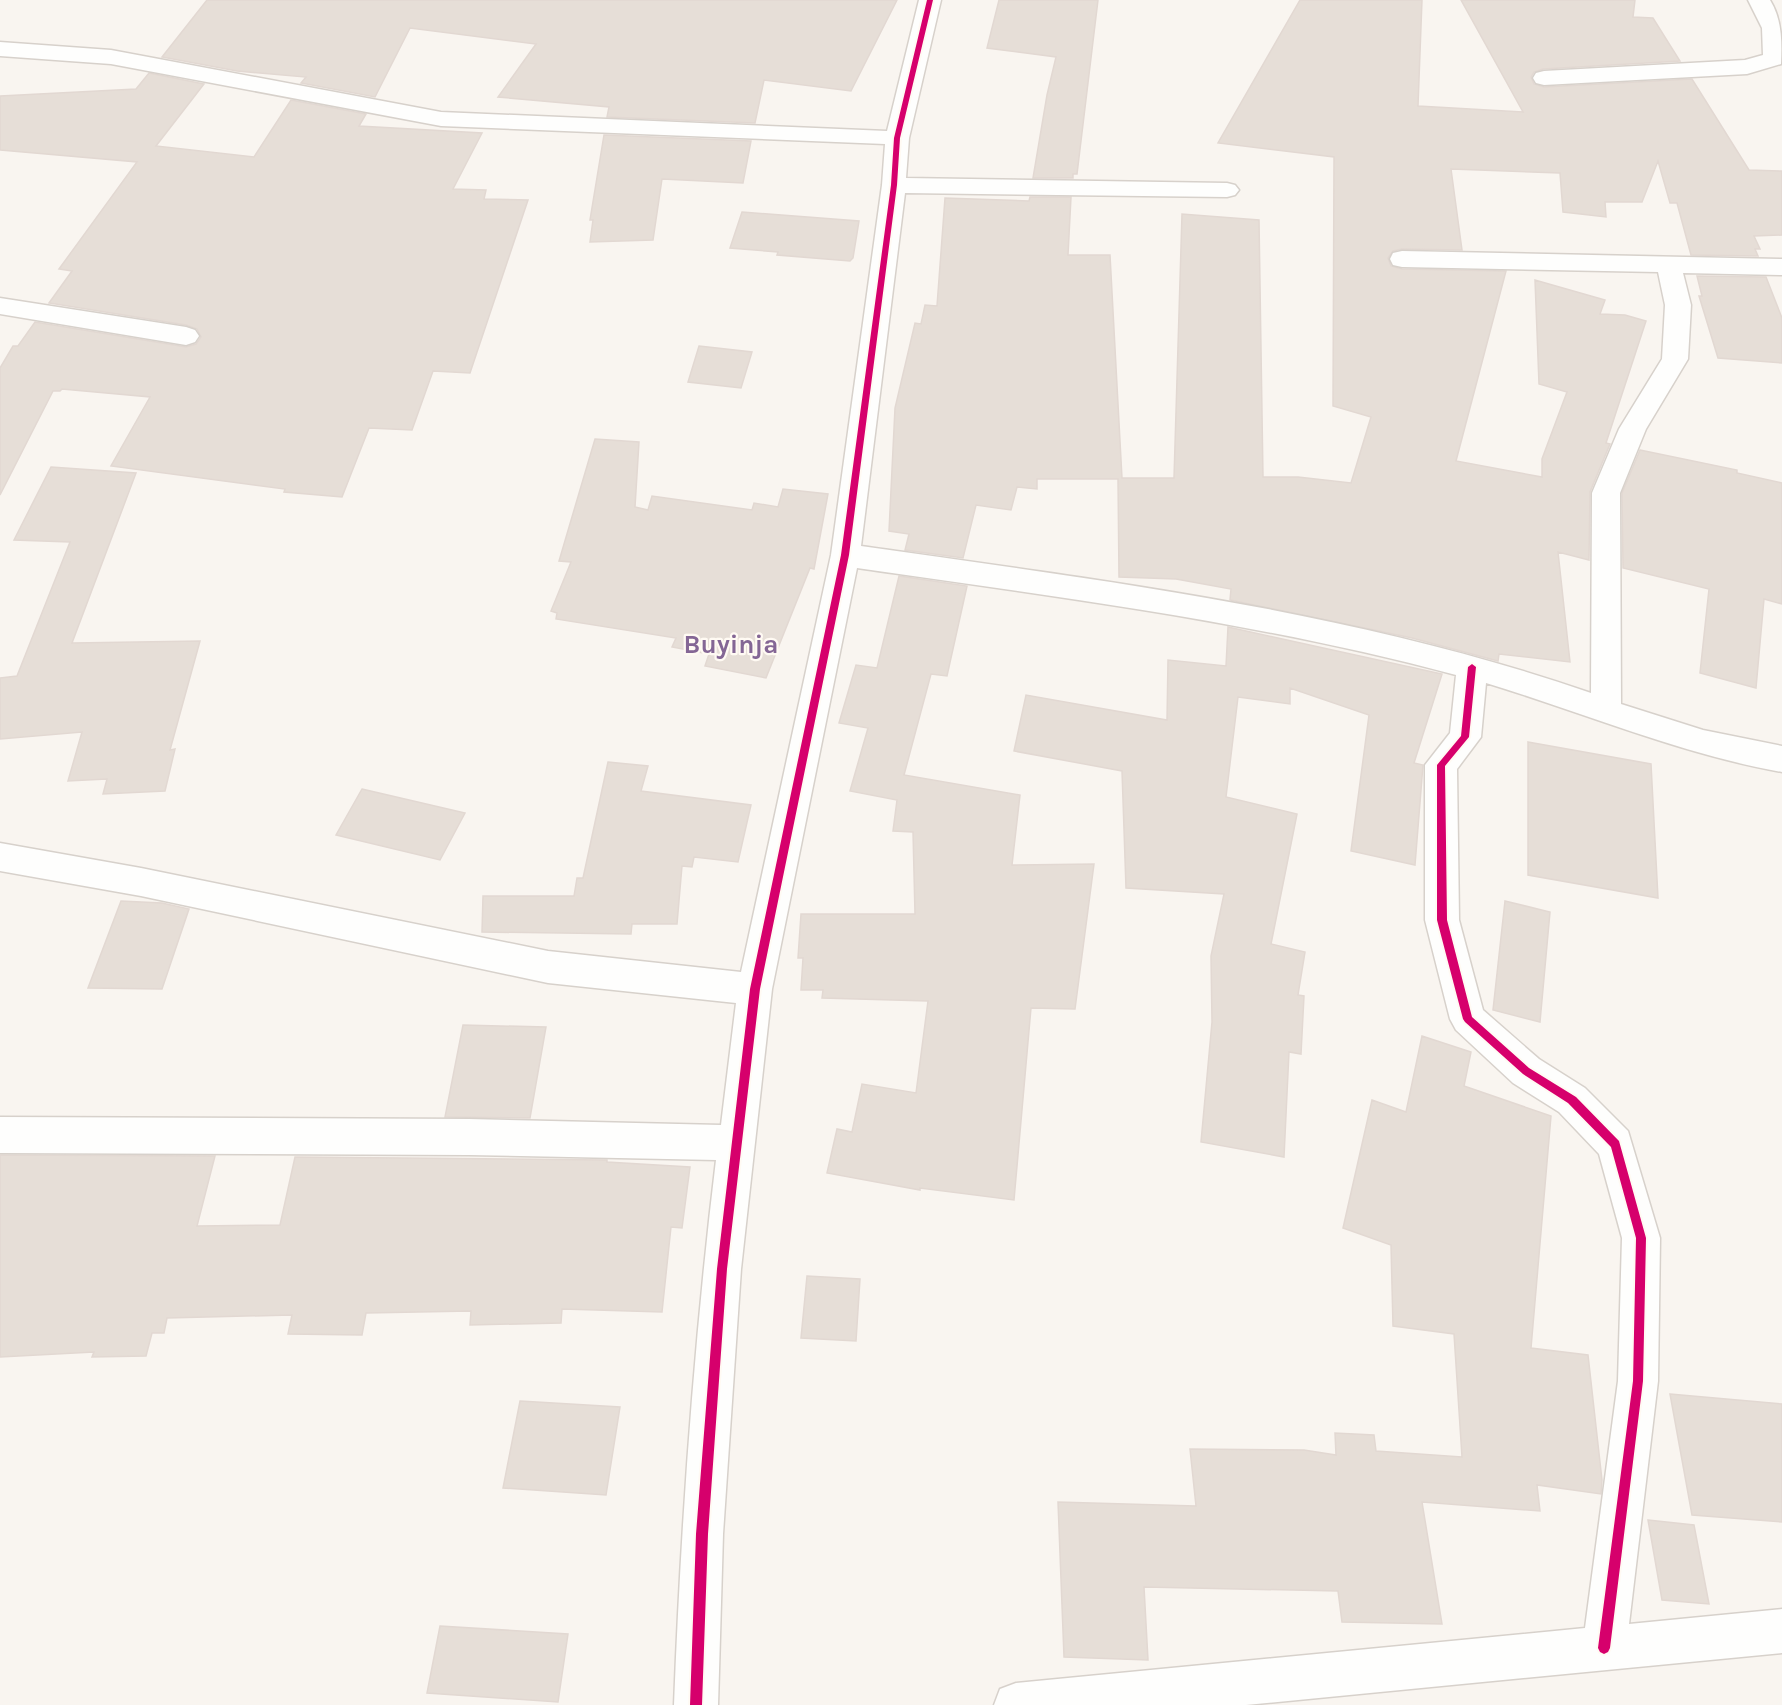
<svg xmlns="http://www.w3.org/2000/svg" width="1782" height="1705" font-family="Karla,sans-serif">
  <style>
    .building { fill: #e6ded7; stroke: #e2d8d2; stroke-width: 1.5 }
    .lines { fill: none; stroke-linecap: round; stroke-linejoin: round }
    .minor-casing { stroke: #d7d1cb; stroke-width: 3 }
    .minor { fill: #fefefd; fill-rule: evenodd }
    .cycleway-casing { stroke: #fffaf3; stroke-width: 4 }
    .cycleway { fill: #d6006c; fill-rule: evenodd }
    .labels { text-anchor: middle; stroke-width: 4.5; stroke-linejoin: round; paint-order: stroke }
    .quarter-label { font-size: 26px; font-weight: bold; fill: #846695; stroke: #fffaf3 }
  </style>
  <rect width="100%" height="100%" fill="#f9f5f0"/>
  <path class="building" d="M 207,0 L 897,0 L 851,91 L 764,80 L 755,123 L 607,117 L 609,107 L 498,97 L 536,44 L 410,28 L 375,97 L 301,83 L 306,77 L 237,71 L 162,57 Z
    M 999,0 L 1098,0 L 1077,174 L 1073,174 L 1073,178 L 1033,178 L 1047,95 L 1056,57 L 987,48 Z
    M 1300,0 L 1422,0 L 1418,106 L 1523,112 L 1461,0 L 1635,0 L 1633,17 L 1653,18 L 1680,61 L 1543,69 L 1534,72 L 1531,77 L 1534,84 L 1544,87 L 1692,79 L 1749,170 L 1782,171 L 1782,235 L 1754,236 L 1760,249 L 1755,249 L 1758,256 L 1691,255 L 1677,203 L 1670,203 L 1658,161 L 1642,202 L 1605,202 L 1606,217 L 1563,212 L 1560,173 L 1451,169 L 1462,250 L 1402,249 L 1393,251 L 1388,258 L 1391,266 L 1402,269 L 1506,271 L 1456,461 L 1542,477 L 1542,459 L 1567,392 L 1539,384 L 1535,280 L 1605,300 L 1600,314 L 1625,315 L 1646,321 L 1606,443 L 1610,444 L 1590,492 L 1589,560 L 1558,552 L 1570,662 L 1499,654 L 1498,661 L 1412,638 L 1230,600 L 1231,589 L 1176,579 L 1119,577 L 1118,479 L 1037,479 L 1037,489 L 1017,487 L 1011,510 L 976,505 L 963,558 L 905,550 L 909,534 L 889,531 L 895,408 L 915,323 L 921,324 L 925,305 L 937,306 L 945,198 L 1029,201 L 1030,197 L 1071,197 L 1068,255 L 1110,255 L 1122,478 L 1174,478 L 1182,214 L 1259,220 L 1263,477 L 1298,477 L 1351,483 L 1371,417 L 1333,406 L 1334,157 L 1218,143 Z
    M 149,73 L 204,84 L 156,146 L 254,157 L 291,100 L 366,114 L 359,126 L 482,133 L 453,189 L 486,190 L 484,199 L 528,200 L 470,373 L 433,371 L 412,430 L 369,428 L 342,497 L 284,492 L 285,489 L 111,466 L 150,397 L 62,389 L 60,391 L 53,391 L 0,495 L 0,368 L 13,346 L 18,346 L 35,322 L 186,347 L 196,344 L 201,337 L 197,329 L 186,325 L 49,303 L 72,271 L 59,269 L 137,162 L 0,150 L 0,96 L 136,89 Z
    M 604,135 L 751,141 L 743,183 L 662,179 L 653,240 L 590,242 L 593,220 L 590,220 Z
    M 742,212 L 859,221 L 853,258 L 850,261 L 777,255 L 778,252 L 730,248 Z
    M 1697,276 L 1766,277 L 1782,318 L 1782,363 L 1718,358 L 1699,296 L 1702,296 Z
    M 699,346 L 752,352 L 741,388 L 688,382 Z
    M 595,439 L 639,442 L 635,507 L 648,510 L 652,496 L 752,510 L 754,503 L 778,507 L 783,489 L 828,494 L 814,569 L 810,568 L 766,678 L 705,666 L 709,654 L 672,647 L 676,638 L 556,619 L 557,613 L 551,611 L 571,562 L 559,561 Z
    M 1640,450 L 1737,470 L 1737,473 L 1782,483 L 1782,604 L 1764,599 L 1756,688 L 1700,673 L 1709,589 L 1623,568 L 1622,493 Z
    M 51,467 L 136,473 L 72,643 L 200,641 L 170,750 L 175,749 L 165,791 L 103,794 L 107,779 L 68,781 L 82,732 L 0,739 L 0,678 L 17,676 L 70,542 L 14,540 Z
    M 899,576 L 967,586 L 947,676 L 931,674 L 904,775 L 1020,795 L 1012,865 L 1094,864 L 1075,1009 L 1031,1008 L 1014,1200 L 920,1188 L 920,1190 L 827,1173 L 837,1129 L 852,1132 L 862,1084 L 916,1093 L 928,1001 L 822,998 L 823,990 L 801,990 L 803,958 L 798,958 L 801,914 L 915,914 L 913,832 L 893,831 L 897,800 L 850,791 L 868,728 L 839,723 L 856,665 L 877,668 Z
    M 1228,627 L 1442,674 L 1414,763 L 1423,765 L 1415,865 L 1351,851 L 1369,715 L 1290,688 L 1290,704 L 1238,697 L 1226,797 L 1297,814 L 1271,944 L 1305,952 L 1298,995 L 1304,996 L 1301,1054 L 1289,1052 L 1284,1157 L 1201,1142 L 1212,1022 L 1211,956 L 1224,894 L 1126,888 L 1122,771 L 1014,751 L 1026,695 L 1167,720 L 1168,660 L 1226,666 Z
    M 1528,742 L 1651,764 L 1658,898 L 1528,875 Z
    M 608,762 L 648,766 L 641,791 L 751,805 L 738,862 L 694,857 L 692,867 L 682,866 L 677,924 L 632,924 L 631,934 L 482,932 L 483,896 L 574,896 L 577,878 L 583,878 Z
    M 362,789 L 465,813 L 440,860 L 336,835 Z
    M 121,901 L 162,903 L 189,909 L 162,989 L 88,988 Z
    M 1505,901 L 1550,912 L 1540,1022 L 1493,1010 Z
    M 463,1025 L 546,1027 L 530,1118 L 445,1117 Z
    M 1422,1036 L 1471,1052 L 1464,1086 L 1551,1116 L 1531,1348 L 1588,1355 L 1602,1480 L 1601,1494 L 1537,1485 L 1540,1511 L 1422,1502 L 1442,1624 L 1342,1622 L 1338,1591 L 1144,1587 L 1148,1660 L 1064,1657 L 1058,1502 L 1196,1506 L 1190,1449 L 1304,1450 L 1336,1455 L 1335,1433 L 1374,1435 L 1376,1451 L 1462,1457 L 1454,1334 L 1393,1326 L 1391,1245 L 1343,1228 L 1372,1100 L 1406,1112 Z
    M 0,1155 L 215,1156 L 197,1226 L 280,1225 L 295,1157 L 607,1160 L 607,1162 L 690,1167 L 682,1228 L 671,1227 L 662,1312 L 562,1309 L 561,1323 L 470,1325 L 471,1311 L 366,1313 L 362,1335 L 288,1334 L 292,1315 L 167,1318 L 164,1333 L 152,1333 L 146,1356 L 92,1357 L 94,1352 L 0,1357 Z
    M 807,1276 L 860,1279 L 856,1341 L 801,1338 Z
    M 1670,1394 L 1782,1404 L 1782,1522 L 1692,1515 Z
    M 520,1401 L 620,1407 L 606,1495 L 503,1488 Z
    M 1648,1520 L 1694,1525 L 1709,1604 L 1662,1600 Z
    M 440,1626 L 568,1634 L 558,1702 L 427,1693 Z"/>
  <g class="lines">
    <g class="minor-casing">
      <path id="minor" d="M 919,0 L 941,0 L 909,138 L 906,178 L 1227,183 L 1235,185 L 1239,190 L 1235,195 L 1227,197 L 905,193 L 861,546 C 1107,581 1354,611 1591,693 L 1592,493 L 1619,429 L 1662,359 L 1665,305 L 1658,272 L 1402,267 L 1393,265 L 1390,259 L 1393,253 L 1402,251 L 1782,259 L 1782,275 L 1683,273 L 1691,305 L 1688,359 L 1646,429 L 1620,493 L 1621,704 L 1703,730 L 1782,746 L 1782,772 C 1680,754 1585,713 1486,683 L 1481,737 L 1457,769 L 1459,920 L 1483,1010 L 1539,1059 L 1585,1088 L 1628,1131 L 1660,1238 L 1658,1381 L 1629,1624 L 1782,1609 L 1782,1653 L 1246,1705 L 994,1705 L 1000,1689 L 1016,1683 L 1585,1628 L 1618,1381 L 1622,1238 L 1599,1154 L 1559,1112 L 1513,1083 L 1456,1030 L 1450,1019 L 1425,920 L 1425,765 L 1450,733 L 1456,675 C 1259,622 1058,597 857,568 L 772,989 L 741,1269 L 723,1534 L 718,1705 L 674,1705 C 681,1523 694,1341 716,1160 L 469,1155 L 0,1153 L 0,1117 L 469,1119 L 721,1125 L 736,1003 L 548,983 L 141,896 L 0,871 L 0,843 L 141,868 L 548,951 L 741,972 L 831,555 L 882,185 L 885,144 L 441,126 L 111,64 L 0,56 L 0,42 L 111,50 L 441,112 L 887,131 Z
        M 1748,0 L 1770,0 C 1782,19 1782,42 1781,64 L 1747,74 L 1544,85 L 1536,83 L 1533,78 L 1536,73 L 1544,71 L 1745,60 L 1763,55 L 1762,28 Z
        M 0,298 L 186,327 L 195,330 L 199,336 L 195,342 L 186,345 L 0,314 Z"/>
    </g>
    <use href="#minor" class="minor"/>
    <g class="cycleway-casing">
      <path id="cycleway" d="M 927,0 L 933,0 L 900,138 L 897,185 L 849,555 L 760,989 L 727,1269 L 708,1534 L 702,1705 L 690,1705 L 696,1534 L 717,1269 L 750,989 L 841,555 L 891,185 L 894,138 Z
        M 1472,664 L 1476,667 L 1469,737 L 1445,766 L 1447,920 L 1472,1017 L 1529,1068 L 1576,1097 L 1619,1141 L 1646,1238 L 1643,1381 L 1610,1648 L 1608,1652 L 1604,1654 L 1600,1652 L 1598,1648 L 1633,1381 L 1636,1238 L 1611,1147 L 1568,1103 L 1523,1074 L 1465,1022 L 1463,1019 L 1437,920 L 1437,765 L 1461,736 L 1468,667 Z"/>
    </g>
    <use href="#cycleway" class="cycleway"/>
  </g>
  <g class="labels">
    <g class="quarter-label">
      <text x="731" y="653">Buyinja</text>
    </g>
  </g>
</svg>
